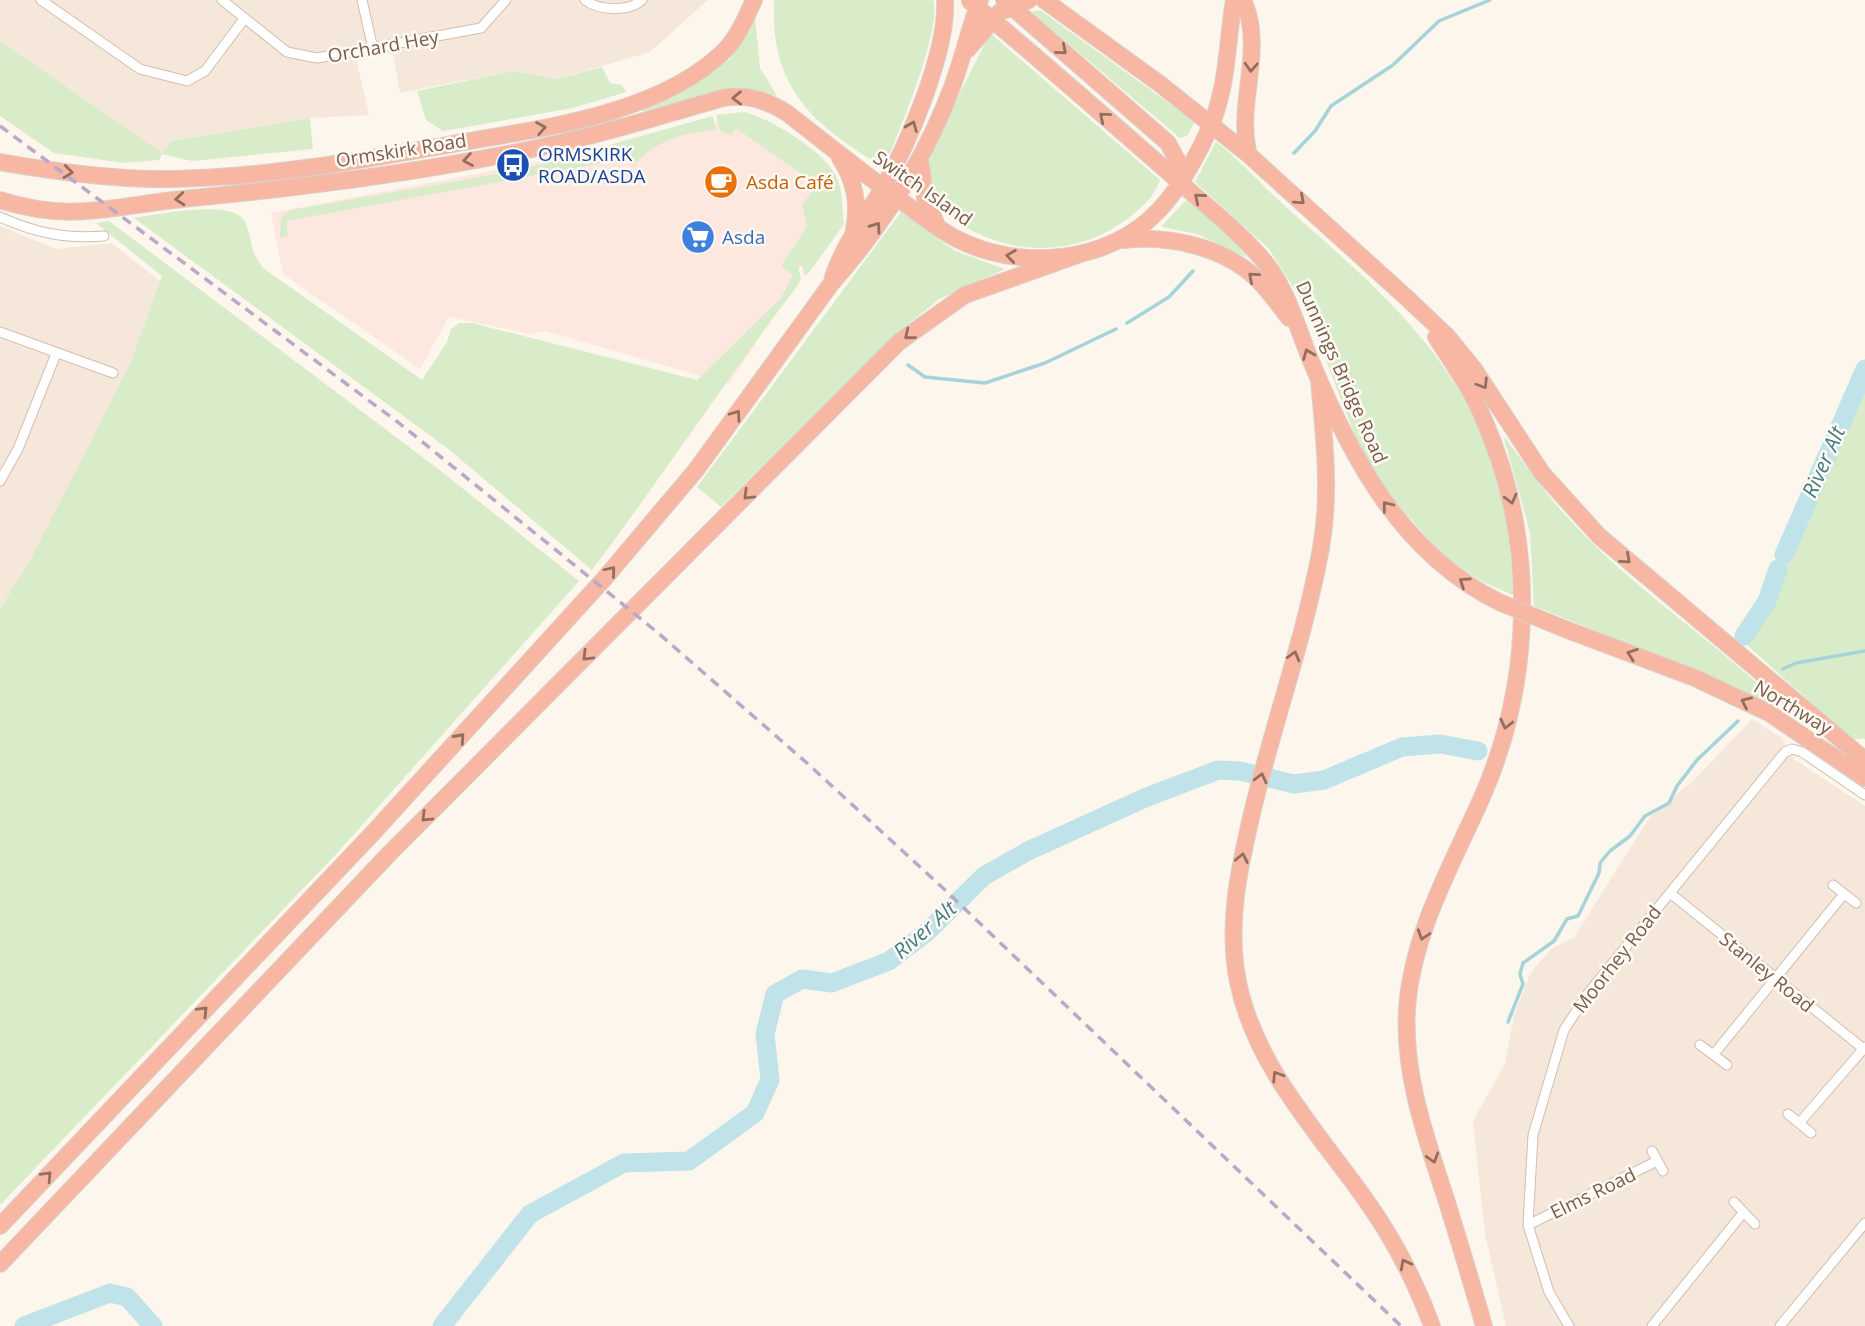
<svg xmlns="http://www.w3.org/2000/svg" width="1865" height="1326" font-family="'Open Sans',sans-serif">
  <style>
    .residential { fill: #f5e8da }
    .commercial { fill: #fde8e0 }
    .green { fill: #d8ecc9 }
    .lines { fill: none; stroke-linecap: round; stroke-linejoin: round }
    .stream { stroke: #a5d3da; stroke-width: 3.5 }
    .river { stroke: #bfe3e8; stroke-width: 19 }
    .street-casing { stroke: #d1beb0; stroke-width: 11 }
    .highway-casing { stroke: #dad1cd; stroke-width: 18 }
    .street { stroke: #fff; stroke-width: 9 }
    .highway { stroke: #f7b7a3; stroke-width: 16 }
    .rail { stroke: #b9a8c9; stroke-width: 3.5; stroke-dasharray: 10 7; stroke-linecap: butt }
    .highway-bridge-casing { stroke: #dad1cd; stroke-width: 18; stroke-linecap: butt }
    .highway-bridge { stroke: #f7b7a3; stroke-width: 16 }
    .oneway { stroke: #936e5e }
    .labels { text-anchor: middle; stroke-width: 5; stroke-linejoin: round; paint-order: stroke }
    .street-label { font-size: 19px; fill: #7a5c4d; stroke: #fffaf3 }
    .transit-label { font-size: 19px; fill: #164399; stroke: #fffaf3; text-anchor: start }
    .food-label { font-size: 19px; fill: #c56008; stroke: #fffaf3; text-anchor: start }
    .shop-label { font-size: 19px; fill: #366cbe; stroke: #fffaf3; text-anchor: start }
    .water-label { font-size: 21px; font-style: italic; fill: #437c86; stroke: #fffaf3 }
  </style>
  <rect width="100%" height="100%" fill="#fdf6ec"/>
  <path class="residential" d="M 0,0 L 708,0 L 650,52 L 557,79 L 513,71 L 400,93 L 393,54 L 356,59 L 369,115 L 310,118 L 171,141 L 162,154 L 0,41 Z
    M 0,226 L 56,249 L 111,243 L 168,287 L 37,554 L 0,612 Z
    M 1752,719 L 1781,737 L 1794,759 L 1865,806 L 1865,1326 L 1506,1326 L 1485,1234 L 1473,1121 L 1505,1064 L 1514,1015 L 1531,972 L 1551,949 L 1574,937 L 1650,817 L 1695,779 Z"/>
  <path class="commercial" d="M 737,117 L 827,189 L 794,285 L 729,384 L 545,331 L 530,334 L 449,317 L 420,369 L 283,274 L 271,213 L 649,141 Z"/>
  <path class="green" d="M 774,0 L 933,0 C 943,29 897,136 884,168 C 814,125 770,90 774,0 Z
    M 1040,10 L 1195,122 L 1187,136 L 1180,138 L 1031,12 Z
    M 755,17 L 760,68 L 777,96 L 752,91 L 644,116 L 642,110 L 698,81 L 730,59 Z
    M 990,33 L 1160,180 C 1154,197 1145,204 1131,216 C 1085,253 1023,258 971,230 C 946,217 928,198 928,169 C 928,153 980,54 990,33 Z
    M 0,41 L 162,153 L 171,141 L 310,118 L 313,149 L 192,161 L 162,154 L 159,160 L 124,163 L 54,153 L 0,116 Z
    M 602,67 L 610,83 L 622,85 L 626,92 L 573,108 L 443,131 L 426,120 L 417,91 L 513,71 L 557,79 Z
    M 744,112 C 771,119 829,153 838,181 C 843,194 842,210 844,224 L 809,273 L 804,275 L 802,266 L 798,266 L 801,279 L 798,285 C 727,378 663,476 592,570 L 447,448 L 134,218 C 157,215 234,198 245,222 C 253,241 249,250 263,268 L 422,380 L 447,342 L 451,329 L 459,323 L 472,323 L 697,380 L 781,298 L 793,275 L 781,266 L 807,227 L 802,205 L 817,185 L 736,128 L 731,135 L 720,131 L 716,115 Z
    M 713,116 L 716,130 C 682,133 656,140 633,166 L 630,158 L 525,177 L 523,169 Z
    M 1216,142 C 1242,161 1262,186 1286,207 C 1370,282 1449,346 1490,454 C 1507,498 1509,550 1515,596 L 1481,581 L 1441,554 L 1394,500 L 1359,446 L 1305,306 L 1269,249 L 1195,182 Z
    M 520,170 L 521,178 L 286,221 L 288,236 L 280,238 L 281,218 L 291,210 Z
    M 1186,200 L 1226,232 L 1248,258 L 1197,234 L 1161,227 Z
    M 901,212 L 955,251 L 1005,269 L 938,300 L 890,339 L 721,507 L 697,487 Z
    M 109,221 L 437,468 L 579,581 L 339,851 L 0,1205 L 0,609 L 31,559 L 130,364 L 162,276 L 96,223 Z
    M 1865,387 L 1865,739 L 1851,739 L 1747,645 L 1767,616 L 1793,545 L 1838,452 Z
    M 1503,435 C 1522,460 1539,485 1559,508 C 1622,581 1707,635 1777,701 L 1772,708 L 1691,669 L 1534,606 L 1530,532 Z"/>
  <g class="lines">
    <path class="stream" d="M 1294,153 L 1315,131 L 1331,106 L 1393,65 L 1439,21 L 1490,0
      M 1127,323 L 1169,297 L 1193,271
      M 908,365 L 925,377 L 985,383 L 1045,363 L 1116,329
      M 1783,669 L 1796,663 L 1865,651
      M 1508,1022 L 1523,984 L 1520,974 L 1523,963 L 1554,941 L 1567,919 L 1578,916 L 1599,873 L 1600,863 L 1610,851 L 1630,836 L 1645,816 L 1669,803 L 1677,786 L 1697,760 L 1738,721"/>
    <path class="river" d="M 1784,555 L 1865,369
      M 1744,636 L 1767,601 L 1778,569
      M 24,1326 L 110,1293 L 127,1297 L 153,1326
      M 442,1326 L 530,1214 L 624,1163 L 689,1161 L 755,1113 L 770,1080 L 765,1034 L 775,994 L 802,979 L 832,983 L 889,961 L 927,932 L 984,876 L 1028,851 L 1147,797 L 1218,770 L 1240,771 L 1294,784 L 1324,780 L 1402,747 L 1440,744 L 1478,751"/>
    <g class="street-casing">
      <path id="street" d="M 41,0 L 140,69 L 187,81 L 205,71 L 244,19
        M 222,0 L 287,52 L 317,58 L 481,28 L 506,0
        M 362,0 L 373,49
        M 585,0 C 599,11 629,12 642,0
        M 0,217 C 36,233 65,239 104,236
        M 0,332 L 113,373
        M 0,481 L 18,449 L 56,354
        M 1833,885 L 1856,903
        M 1670,893 L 1865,1050
        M 1700,1045 L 1727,1065
        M 1714,1054 L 1844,894
        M 1788,1114 L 1811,1133
        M 1801,1121 L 1865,1047
        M 1652,1151 L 1663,1171
        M 1734,1202 L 1755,1224
        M 1528,1225 L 1657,1161
        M 1569,1326 L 1549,1292 L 1528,1225 L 1533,1135 L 1564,1030 L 1589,992 L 1785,752 L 1792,749 L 1802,752 L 1865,795
        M 1652,1326 L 1743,1213
        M 1780,1326 L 1865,1223"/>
    </g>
    <g class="highway-casing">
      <path id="highway" d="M 1004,0 L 1168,143 L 1177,160 L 1179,182
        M 1044,0 L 1160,84 L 1249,155 L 1408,299 L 1447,336 L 1474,369 L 1542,473 L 1599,536 L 1865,760
        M 1243,0 C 1266,50 1235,104 1249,155
        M 970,1 C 1037,57 1102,114 1167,171 C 1200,201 1235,227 1264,261 C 1288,290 1297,328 1311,361 C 1351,458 1402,554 1499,602
        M 968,49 L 1000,12 L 1029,0
        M 840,158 C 855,181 859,203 854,230
        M 920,159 L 925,198 L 936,223
        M 0,162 C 57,172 116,180 174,179 C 266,177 357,161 447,145 C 535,129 659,116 725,50 C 738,37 746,17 754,0
        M 0,200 C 73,223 111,206 183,199 C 309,187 435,171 560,143 C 615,131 669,113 723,98 C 747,94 767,100 787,113 C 823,141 859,170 896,197 C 916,211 935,228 957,239 C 1020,271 1109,264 1159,210 C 1180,188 1199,153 1211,125 C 1228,85 1227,41 1234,0
        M 1123,240 C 1167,235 1221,246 1255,277 C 1268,289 1278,304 1289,318
        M 833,277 C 845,242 864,219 883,188 C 908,144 948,51 945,0
        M 1436,337 C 1453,364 1472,390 1484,420 C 1536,538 1534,677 1483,795 C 1453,863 1412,933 1407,1009 C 1403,1074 1426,1138 1446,1199 C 1459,1241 1472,1284 1484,1326
        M 1319,380 C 1324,437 1331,491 1321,548 C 1305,635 1275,719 1254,805 C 1240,864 1226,922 1238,982 C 1255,1065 1315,1129 1363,1196 C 1392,1236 1415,1280 1432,1326
        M 1565,629 L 1695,678 L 1769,713 L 1865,778
        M 0,1226 L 372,834 L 604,579 L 696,470 L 831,284 C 882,226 925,160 952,87 C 963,58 969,29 980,0
        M 0,1264 L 388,855 L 899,342 L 965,295 L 1083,253"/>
    </g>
    <use href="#street" class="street"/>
    <use href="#highway" class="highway"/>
    <path class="rail" d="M 0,126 L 399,423 L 657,632 L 808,764 L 945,890 L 1401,1326"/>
    <g class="highway-bridge-casing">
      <path id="highway-bridge" d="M 1499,602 L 1565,629"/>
    </g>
    <use href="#highway-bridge" class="highway-bridge"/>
  </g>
  <defs><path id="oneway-chevron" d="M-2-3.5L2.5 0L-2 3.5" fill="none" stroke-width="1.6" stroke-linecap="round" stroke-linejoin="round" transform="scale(1.75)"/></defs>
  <g class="oneway">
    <use href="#oneway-chevron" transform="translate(1062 50) rotate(41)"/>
    <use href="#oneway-chevron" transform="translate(1251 67) rotate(93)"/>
    <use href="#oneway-chevron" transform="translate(737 98) rotate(179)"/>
    <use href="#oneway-chevron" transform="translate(1104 117) rotate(-140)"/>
    <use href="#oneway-chevron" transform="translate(912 126) rotate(-68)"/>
    <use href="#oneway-chevron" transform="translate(541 128) rotate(-10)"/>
    <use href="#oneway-chevron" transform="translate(468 160) rotate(171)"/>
    <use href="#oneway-chevron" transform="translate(68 172) rotate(7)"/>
    <use href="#oneway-chevron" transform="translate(1199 198) rotate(-140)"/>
    <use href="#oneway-chevron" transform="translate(180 199) rotate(175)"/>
    <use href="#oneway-chevron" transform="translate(1300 200) rotate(42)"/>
    <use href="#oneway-chevron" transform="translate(876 227) rotate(-55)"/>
    <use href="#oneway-chevron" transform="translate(1011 256) rotate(-172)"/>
    <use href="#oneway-chevron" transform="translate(1253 277) rotate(-139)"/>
    <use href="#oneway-chevron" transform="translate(909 335) rotate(141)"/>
    <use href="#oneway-chevron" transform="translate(1308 354) rotate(-112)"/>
    <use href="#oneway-chevron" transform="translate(1483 384) rotate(58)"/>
    <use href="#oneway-chevron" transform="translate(736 415) rotate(-54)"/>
    <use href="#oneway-chevron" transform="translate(748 495) rotate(135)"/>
    <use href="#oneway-chevron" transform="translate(1511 499) rotate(76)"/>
    <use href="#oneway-chevron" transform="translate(1387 506) rotate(-128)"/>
    <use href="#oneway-chevron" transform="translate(1626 559) rotate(41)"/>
    <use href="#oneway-chevron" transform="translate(611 571) rotate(-50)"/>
    <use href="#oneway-chevron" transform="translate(1464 582) rotate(-146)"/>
    <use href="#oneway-chevron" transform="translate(1632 654) rotate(-160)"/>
    <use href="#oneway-chevron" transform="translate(587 656) rotate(135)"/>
    <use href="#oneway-chevron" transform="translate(1294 656) rotate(-74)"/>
    <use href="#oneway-chevron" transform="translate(1746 702) rotate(-155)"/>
    <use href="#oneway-chevron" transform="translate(1506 724) rotate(104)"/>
    <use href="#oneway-chevron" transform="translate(460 738) rotate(-48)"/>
    <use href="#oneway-chevron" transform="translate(1261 778) rotate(-76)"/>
    <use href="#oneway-chevron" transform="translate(426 817) rotate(135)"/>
    <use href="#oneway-chevron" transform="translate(1242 858) rotate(-79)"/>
    <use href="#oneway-chevron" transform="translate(1423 935) rotate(108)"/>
    <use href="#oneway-chevron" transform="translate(203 1011) rotate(-46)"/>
    <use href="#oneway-chevron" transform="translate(1277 1076) rotate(-122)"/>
    <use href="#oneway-chevron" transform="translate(1433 1158) rotate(73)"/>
    <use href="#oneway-chevron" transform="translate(47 1176) rotate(-47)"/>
    <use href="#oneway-chevron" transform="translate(1405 1264) rotate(-118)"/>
  </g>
  <defs>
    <g id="bus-disc" transform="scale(1.75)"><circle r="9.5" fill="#1a4fb4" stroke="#fffaf3"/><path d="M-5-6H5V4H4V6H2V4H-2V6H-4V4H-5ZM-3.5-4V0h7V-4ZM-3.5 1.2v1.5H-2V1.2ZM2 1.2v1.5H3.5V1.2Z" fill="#fff"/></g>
    <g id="cafe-disc" transform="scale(1.75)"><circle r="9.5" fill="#e8710a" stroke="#fffaf3"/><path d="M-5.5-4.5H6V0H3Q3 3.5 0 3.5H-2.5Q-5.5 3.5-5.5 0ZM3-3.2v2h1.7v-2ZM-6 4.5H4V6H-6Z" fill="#fff"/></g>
    <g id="supermarket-disc" transform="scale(1.75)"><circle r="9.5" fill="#3f7fe0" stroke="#fffaf3"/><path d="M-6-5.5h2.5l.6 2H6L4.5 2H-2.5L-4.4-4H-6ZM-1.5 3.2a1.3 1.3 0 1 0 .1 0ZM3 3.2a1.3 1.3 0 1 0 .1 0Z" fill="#fff"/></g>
  </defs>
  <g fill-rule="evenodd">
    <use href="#bus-disc" x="513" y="165"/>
    <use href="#cafe-disc" x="721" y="182"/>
    <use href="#supermarket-disc" x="698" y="237"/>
  </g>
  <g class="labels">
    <g class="street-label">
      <text transform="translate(383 46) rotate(-10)" y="7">Orchard Hey</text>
      <text transform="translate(401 150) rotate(-9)" y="7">Ormskirk Road</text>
      <text transform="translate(923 188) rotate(35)" y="7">Switch Island</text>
      <text transform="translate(1342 372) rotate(66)" y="7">Dunnings Bridge Road</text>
      <text transform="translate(1793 707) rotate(31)" y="7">Northway</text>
      <text transform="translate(1617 959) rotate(-52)" y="7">Moorhey Road</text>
      <text transform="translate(1767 972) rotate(39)" y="7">Stanley Road</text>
      <text transform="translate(1593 1193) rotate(-26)" y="7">Elms Road</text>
    </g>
    <g class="transit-label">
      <text x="538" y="161">ORMSKIRK<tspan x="538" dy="22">ROAD/ASDA</tspan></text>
    </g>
    <g class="food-label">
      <text x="746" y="189">Asda Café</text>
    </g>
    <g class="shop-label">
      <text x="722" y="244">Asda</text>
    </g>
    <g class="water-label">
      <text transform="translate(1824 462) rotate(-66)" y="7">River Alt</text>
      <text transform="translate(925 930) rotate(-41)" y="7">River Alt</text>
    </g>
  </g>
</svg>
